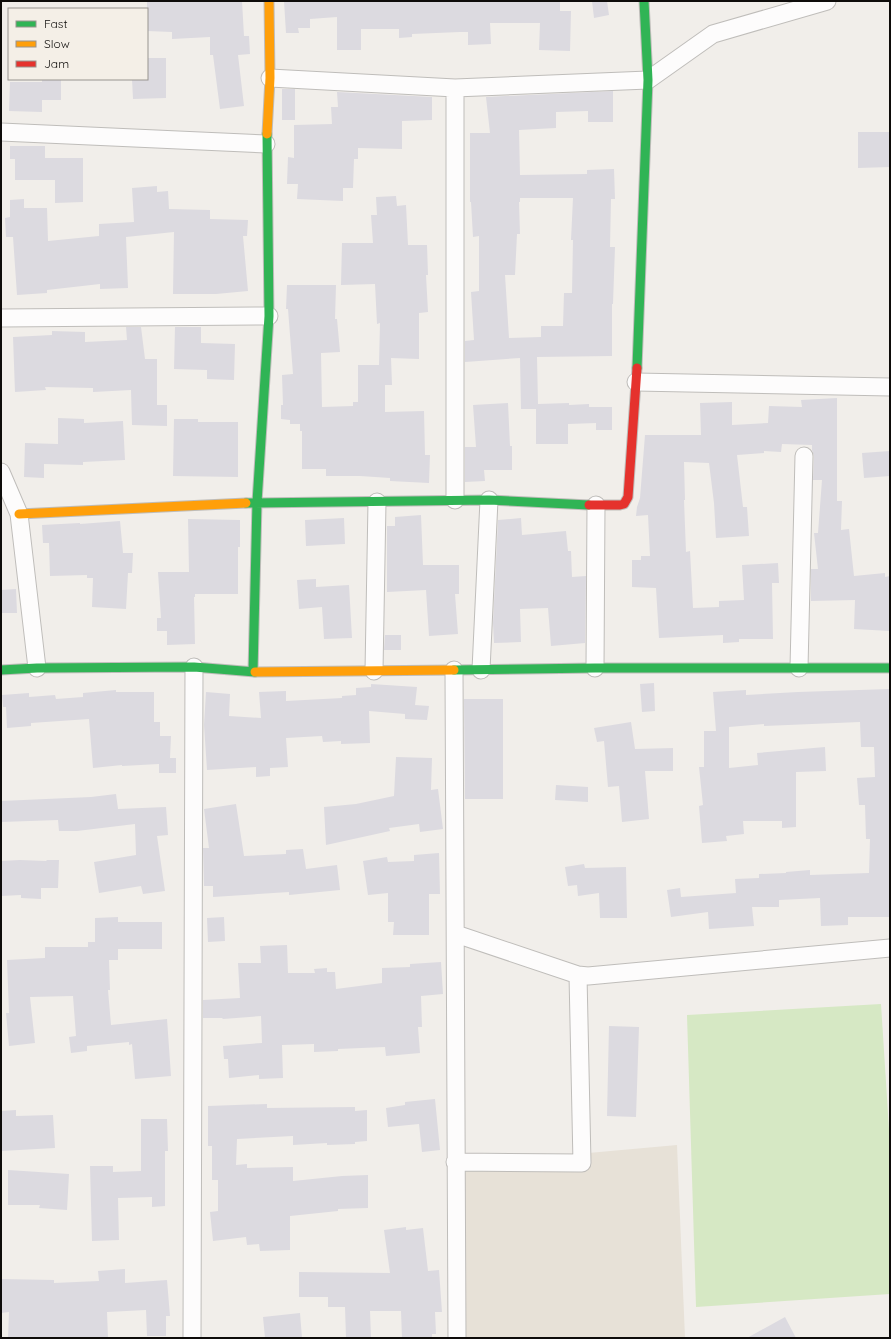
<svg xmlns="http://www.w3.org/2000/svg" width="891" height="1339" font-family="Quicksand,sans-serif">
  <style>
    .built { fill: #e7e1d7 }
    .green { fill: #d6e8c4 }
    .building { fill: #dcdae0; fill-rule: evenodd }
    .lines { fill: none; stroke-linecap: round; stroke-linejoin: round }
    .street-casing { stroke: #bfbdba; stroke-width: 19 }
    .fast-casing { stroke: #bfbdba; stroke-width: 11 }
    .slow-casing { stroke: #bfbdba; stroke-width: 11 }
    .jam-casing { stroke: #bfbdba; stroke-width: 11 }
    .street { stroke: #fdfcfc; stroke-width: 17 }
    .fast { stroke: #30b455; stroke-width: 9 }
    .slow { stroke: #ff9f0a; stroke-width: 9 }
    .jam { stroke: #e5322d; stroke-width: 9 }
  </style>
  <rect width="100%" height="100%" fill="#f1eeea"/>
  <path class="built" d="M 677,1145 L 685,1338 L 465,1338 L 465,1164 Z"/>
  <path class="green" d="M 881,1004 L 890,1145 L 890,1294 L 696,1307 L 687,1015 Z"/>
  <path class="building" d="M 147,1 L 242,1 L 244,36 L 249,36 L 250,54 L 238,55 L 244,106 L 220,109 L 213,55 L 210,55 L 210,37 L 172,39 L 172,32 L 147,31 Z
    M 284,1 L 560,2 L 560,11 L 571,11 L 570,51 L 539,50 L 540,23 L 490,23 L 491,44 L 468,45 L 468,32 L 460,32 L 412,34 L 412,37 L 399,38 L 399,29 L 361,29 L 361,50 L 337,50 L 337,17 L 310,19 L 310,28 L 298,28 L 299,33 L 286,33 Z
    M 592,1 L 607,1 L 609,15 L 594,18 Z
    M 147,58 L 166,58 L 166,98 L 133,99 L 132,79 L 147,79 Z
    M 42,79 L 61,79 L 61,100 L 42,100 L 42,112 L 9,111 L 10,82 L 42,82 Z
    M 282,89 L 295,89 L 295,120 L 282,120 Z
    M 613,91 L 613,122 L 588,122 L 588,111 L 556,112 L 556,128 L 519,130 L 520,175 L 587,174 L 587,170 L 614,169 L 615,199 L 611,199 L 610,247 L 615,247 L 613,304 L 612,304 L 612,356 L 537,357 L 538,404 L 569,403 L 569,405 L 589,404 L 589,407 L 612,407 L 612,430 L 596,430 L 596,423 L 568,424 L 568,444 L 536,444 L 536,409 L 521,409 L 520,358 L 465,362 L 465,341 L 474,340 L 471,292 L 479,291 L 479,236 L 473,237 L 471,202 L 470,202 L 470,133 L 490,133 L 486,97 ZM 520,198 L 573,198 L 571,240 L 573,240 L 572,293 L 564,293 L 563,326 L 541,326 L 541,337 L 509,338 L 505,275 L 515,275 L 517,234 L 520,234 L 519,202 L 520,202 Z
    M 337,92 L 432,97 L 432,120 L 402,121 L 402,149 L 358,148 L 358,159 L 354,159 L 353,188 L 343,188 L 343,201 L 297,199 L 298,184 L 287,184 L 288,157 L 294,158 L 294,125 L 332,124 L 331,107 L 338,107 Z
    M 858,132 L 890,132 L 890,167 L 858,168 Z
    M 10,146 L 45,146 L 45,158 L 83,158 L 83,202 L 55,203 L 55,180 L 15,180 L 15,159 L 10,159 Z
    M 157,186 L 157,192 L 168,191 L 169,209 L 210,210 L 210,219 L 248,220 L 247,236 L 243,236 L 248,291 L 216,294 L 173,294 L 174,232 L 126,237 L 128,288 L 100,289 L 100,284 L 47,290 L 47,293 L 17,295 L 13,237 L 6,237 L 5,218 L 10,217 L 10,200 L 24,199 L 24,208 L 47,208 L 48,241 L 99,236 L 99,224 L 134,222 L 132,188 Z
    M 396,196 L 397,206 L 406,205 L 408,245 L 427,245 L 428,275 L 426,275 L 428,312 L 419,313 L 419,359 L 391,358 L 392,385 L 385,385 L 385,412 L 424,411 L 425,455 L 430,455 L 429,483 L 390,481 L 390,478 L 360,476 L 326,476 L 326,469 L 302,469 L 302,431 L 300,431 L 300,424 L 290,424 L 290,420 L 281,419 L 281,405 L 283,405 L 282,375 L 293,374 L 288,309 L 286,309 L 287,285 L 336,285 L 335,319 L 337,319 L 340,352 L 321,353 L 322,407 L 353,406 L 353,402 L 358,402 L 358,365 L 379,365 L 380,323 L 377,324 L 375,284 L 341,285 L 342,243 L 373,243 L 371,215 L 377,215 L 376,197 Z
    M 126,327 L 141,327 L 145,359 L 157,359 L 157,405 L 167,405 L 167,426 L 132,425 L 131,390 L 93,392 L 93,388 L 45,387 L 46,390 L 15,392 L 13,337 L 52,335 L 52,331 L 85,332 L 85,342 L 127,340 Z
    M 175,327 L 201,327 L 201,343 L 235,344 L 234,380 L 207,379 L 207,370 L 174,369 Z
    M 837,398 L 837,501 L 842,501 L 841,530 L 849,529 L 854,576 L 885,573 L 885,577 L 890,576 L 890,631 L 854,629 L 855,600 L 811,601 L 811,569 L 818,569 L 814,533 L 818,533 L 822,480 L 813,480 L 814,456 L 812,450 L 812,445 L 782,444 L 781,452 L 764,451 L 764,453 L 737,455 L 743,507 L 747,507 L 749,536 L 716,538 L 714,503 L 709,463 L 684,462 L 685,500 L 684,500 L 686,552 L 690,551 L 693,608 L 719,607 L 719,601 L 744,600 L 742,565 L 778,563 L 779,583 L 772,583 L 773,639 L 739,639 L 739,642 L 723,643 L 723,635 L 659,638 L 656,588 L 632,587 L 632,560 L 641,560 L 641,556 L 650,556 L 648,515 L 636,516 L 637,507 L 640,498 L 645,435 L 701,435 L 700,403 L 732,402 L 732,425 L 768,423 L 769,406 L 802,407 L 801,400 Z
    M 508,403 L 510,446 L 512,446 L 512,470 L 484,470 L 485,481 L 465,482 L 465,447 L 476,447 L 473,405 Z
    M 58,418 L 84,419 L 84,423 L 123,421 L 125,460 L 83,462 L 83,465 L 44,464 L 44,478 L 24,477 L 25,443 L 58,444 Z
    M 174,419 L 198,419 L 198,422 L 238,422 L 238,477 L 173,476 Z
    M 890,451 L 890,476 L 864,478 L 862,453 Z
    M 421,515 L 423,565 L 459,565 L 459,594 L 455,594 L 458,634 L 429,636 L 426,590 L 387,592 L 387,526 L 395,526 L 395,517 Z
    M 344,518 L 345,544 L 306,546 L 305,520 Z
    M 521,518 L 522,535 L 566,531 L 568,551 L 571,551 L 572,577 L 586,576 L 585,643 L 551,646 L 548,608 L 520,609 L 521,642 L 494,643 L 493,623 L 498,520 Z
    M 188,519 L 240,520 L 240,547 L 238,547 L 238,594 L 195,594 L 195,597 L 194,597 L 195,644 L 167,645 L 167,631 L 157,631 L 157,618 L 161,618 L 158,572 L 189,572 Z
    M 120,521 L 123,553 L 133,553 L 132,573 L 128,573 L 126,609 L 92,607 L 93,578 L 87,578 L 87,575 L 50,576 L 49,543 L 43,543 L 42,525 L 80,523 L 80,524 Z
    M 316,579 L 316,587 L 349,585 L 352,638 L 324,639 L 322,607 L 299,609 L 297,580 Z
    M 16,589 L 17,613 L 1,613 L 1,590 Z
    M 385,635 L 401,635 L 401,650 L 384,650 Z
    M 654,683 L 655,711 L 642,712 L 640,684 Z
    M 371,684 L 417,687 L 415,705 L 429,706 L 427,720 L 405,719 L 405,714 L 369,711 L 370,743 L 341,744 L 341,741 L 323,742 L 322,736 L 286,738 L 288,767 L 270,768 L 270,776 L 256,777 L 256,767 L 207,770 L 204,725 L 206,692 L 230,694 L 229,716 L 261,718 L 259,692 L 286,691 L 286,701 L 342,698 L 342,696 L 356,695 L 356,688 L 371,687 Z
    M 890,689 L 890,917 L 848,917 L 848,925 L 821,926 L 820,898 L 779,900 L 779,907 L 752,907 L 754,926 L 709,929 L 708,912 L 671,917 L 667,890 L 680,888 L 681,897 L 736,893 L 735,879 L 759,878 L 759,874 L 786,873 L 786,872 L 810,870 L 810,875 L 869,873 L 870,839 L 866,839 L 865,805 L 859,805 L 857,778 L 875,777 L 874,747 L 861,747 L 860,722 L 764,726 L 764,724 L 729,727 L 729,768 L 758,765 L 757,753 L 825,747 L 826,771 L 796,772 L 796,827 L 782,828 L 782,821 L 743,821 L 744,834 L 726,836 L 727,841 L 702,843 L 699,806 L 703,805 L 699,767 L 704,767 L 704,731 L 716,731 L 713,692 L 746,690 L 746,695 L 798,692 Z
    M 116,690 L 116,692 L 154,692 L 154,722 L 160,722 L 160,736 L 171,736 L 170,758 L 176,758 L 176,773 L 159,773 L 159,764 L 122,766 L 122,765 L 93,768 L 89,719 L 31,723 L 31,726 L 7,728 L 6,707 L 3,707 L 2,695 L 29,693 L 29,697 L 55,695 L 56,699 L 83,697 L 83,693 Z
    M 464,699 L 503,699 L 503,799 L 465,799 Z
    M 631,722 L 635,749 L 673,748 L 673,771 L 645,771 L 649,819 L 622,822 L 619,786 L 608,787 L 604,741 L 597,742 L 594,728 Z
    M 396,757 L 432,758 L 431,790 L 438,789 L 443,829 L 420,832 L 419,824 L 389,828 L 390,831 L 326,845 L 324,807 L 356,804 L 394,796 Z
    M 556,785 L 588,787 L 588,802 L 555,800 Z
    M 116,794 L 118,809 L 166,807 L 168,835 L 157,836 L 165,891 L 143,894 L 141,886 L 99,893 L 94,862 L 136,855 L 135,824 L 77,831 L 59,831 L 58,820 L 1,822 L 1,801 L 91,797 Z
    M 236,804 L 244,856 L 286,854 L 286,850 L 303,849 L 306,869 L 337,865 L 340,890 L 289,895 L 289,892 L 213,897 L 213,886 L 204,886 L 203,848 L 209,848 L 204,809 Z
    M 439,853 L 440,894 L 429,894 L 429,935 L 393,935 L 394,922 L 388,922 L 388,893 L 368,895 L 363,861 L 387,857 L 388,862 L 414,861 L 414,855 Z
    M 20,860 L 46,861 L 47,860 L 59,860 L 58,888 L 41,888 L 41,899 L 21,898 L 21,895 L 1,896 L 1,861 Z
    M 584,864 L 585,868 L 626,867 L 627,918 L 600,918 L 599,893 L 578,896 L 577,885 L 568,886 L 565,867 Z
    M 118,917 L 118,922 L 162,922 L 162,949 L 118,949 L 118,960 L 109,960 L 110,990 L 108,990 L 111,1025 L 167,1019 L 171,1076 L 135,1079 L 132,1044 L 129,1045 L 129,1042 L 87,1046 L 87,1051 L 71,1053 L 69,1037 L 76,1036 L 73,996 L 30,997 L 35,1043 L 9,1046 L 6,1013 L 9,1013 L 7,960 L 45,958 L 45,947 L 88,947 L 88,942 L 95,942 L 95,918 Z
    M 224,917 L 225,941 L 208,942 L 207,918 Z
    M 287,945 L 288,973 L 315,973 L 314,969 L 327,968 L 327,972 L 335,972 L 336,989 L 382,983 L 382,968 L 410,967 L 410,964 L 441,962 L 443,994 L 421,996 L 422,1027 L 418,1027 L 420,1053 L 386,1056 L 385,1047 L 338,1049 L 338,1051 L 314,1052 L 314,1044 L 282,1045 L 283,1078 L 259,1079 L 259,1075 L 229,1078 L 228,1059 L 224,1059 L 223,1046 L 262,1043 L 261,1016 L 223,1019 L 222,1018 L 203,1018 L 203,1000 L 240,998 L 238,963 L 261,963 L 260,946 Z
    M 609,1026 L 639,1027 L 636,1117 L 607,1116 Z
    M 435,1099 L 440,1150 L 422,1152 L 419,1124 L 388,1127 L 386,1108 L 405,1105 L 405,1102 Z
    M 267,1104 L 267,1108 L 355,1107 L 355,1111 L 367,1110 L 367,1141 L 355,1142 L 355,1144 L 327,1145 L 327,1143 L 293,1145 L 293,1136 L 237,1139 L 236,1165 L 247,1164 L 247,1168 L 293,1167 L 293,1181 L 342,1176 L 368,1175 L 368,1208 L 338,1209 L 338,1211 L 290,1216 L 290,1250 L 260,1251 L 259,1244 L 247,1245 L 246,1237 L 213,1241 L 210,1212 L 218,1211 L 218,1180 L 212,1180 L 212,1146 L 208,1146 L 208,1106 Z
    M 16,1110 L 16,1116 L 53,1115 L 55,1148 L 1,1151 L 1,1111 Z
    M 141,1119 L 167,1119 L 168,1151 L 165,1151 L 165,1206 L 152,1207 L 152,1197 L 118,1198 L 119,1240 L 92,1241 L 90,1166 L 113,1166 L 113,1172 L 141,1171 Z
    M 8,1170 L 69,1174 L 67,1210 L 39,1208 L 40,1205 L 8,1205 Z
    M 406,1227 L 406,1230 L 423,1228 L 428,1271 L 439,1270 L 442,1312 L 435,1312 L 436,1334 L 432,1334 L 432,1338 L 402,1338 L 401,1311 L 370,1311 L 371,1338 L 346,1338 L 345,1307 L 328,1307 L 328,1297 L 299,1297 L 299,1272 L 390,1273 L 384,1230 Z
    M 125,1269 L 125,1283 L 167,1280 L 170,1316 L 166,1316 L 166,1336 L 147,1336 L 146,1310 L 107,1312 L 108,1338 L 8,1338 L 9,1312 L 1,1313 L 1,1279 L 54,1280 L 54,1283 L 99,1281 L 98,1271 Z
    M 300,1313 L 302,1338 L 265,1338 L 263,1317 Z
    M 785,1317 L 796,1338 L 747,1338 Z"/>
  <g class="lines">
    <g class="street-casing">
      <path id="street" d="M 270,78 L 455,88 L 648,80 L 713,34 L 827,1
        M 1,132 L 266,144
        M 1,318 L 269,316
        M 636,382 L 890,387
        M 1,472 L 19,514 L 37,668
        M 455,500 L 455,88
        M 595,668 L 596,505
        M 799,668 L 804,456
        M 454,670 C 456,893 455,1115 457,1338
        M 481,670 L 489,500
        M 374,671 L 377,502
        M 456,934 L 578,975 L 588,976 L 890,948
        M 455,1162 L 582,1163 L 578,975
        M 192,1338 L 194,667"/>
    </g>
    <g class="fast-casing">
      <path id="fast" d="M 637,368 L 648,80 L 644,1
        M 246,503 L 489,500 L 589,505
        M 1,670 L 37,668 L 194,667 L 255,672
        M 454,670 L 595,668 L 890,668
        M 253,672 L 257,502 L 269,316 L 267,134"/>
    </g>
    <g class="slow-casing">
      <path id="slow" d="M 267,134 L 270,78 L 269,1
        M 19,514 L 246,503
        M 255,672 L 454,670"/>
    </g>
    <g class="jam-casing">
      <path id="jam" d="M 589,505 L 620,505 L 624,504 L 628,497 L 637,368"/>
    </g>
    <use href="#street" class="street"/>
    <use href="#fast" class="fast"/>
    <use href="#slow" class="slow"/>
    <use href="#jam" class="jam"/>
  </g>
  <rect width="891" height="1339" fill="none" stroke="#0e0c0a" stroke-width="4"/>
  <rect x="8" y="8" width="140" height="72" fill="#f4efe7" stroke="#98948f"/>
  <rect x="16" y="21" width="20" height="6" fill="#30b455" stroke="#98948f"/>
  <text x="44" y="28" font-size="12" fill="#0e0c0a">Fast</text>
  <rect x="16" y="41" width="20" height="6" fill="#ff9f0a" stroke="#98948f"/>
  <text x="44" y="48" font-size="12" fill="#0e0c0a">Slow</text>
  <rect x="16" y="61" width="20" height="6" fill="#e5322d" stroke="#98948f"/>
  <text x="44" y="68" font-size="12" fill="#0e0c0a">Jam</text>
</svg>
